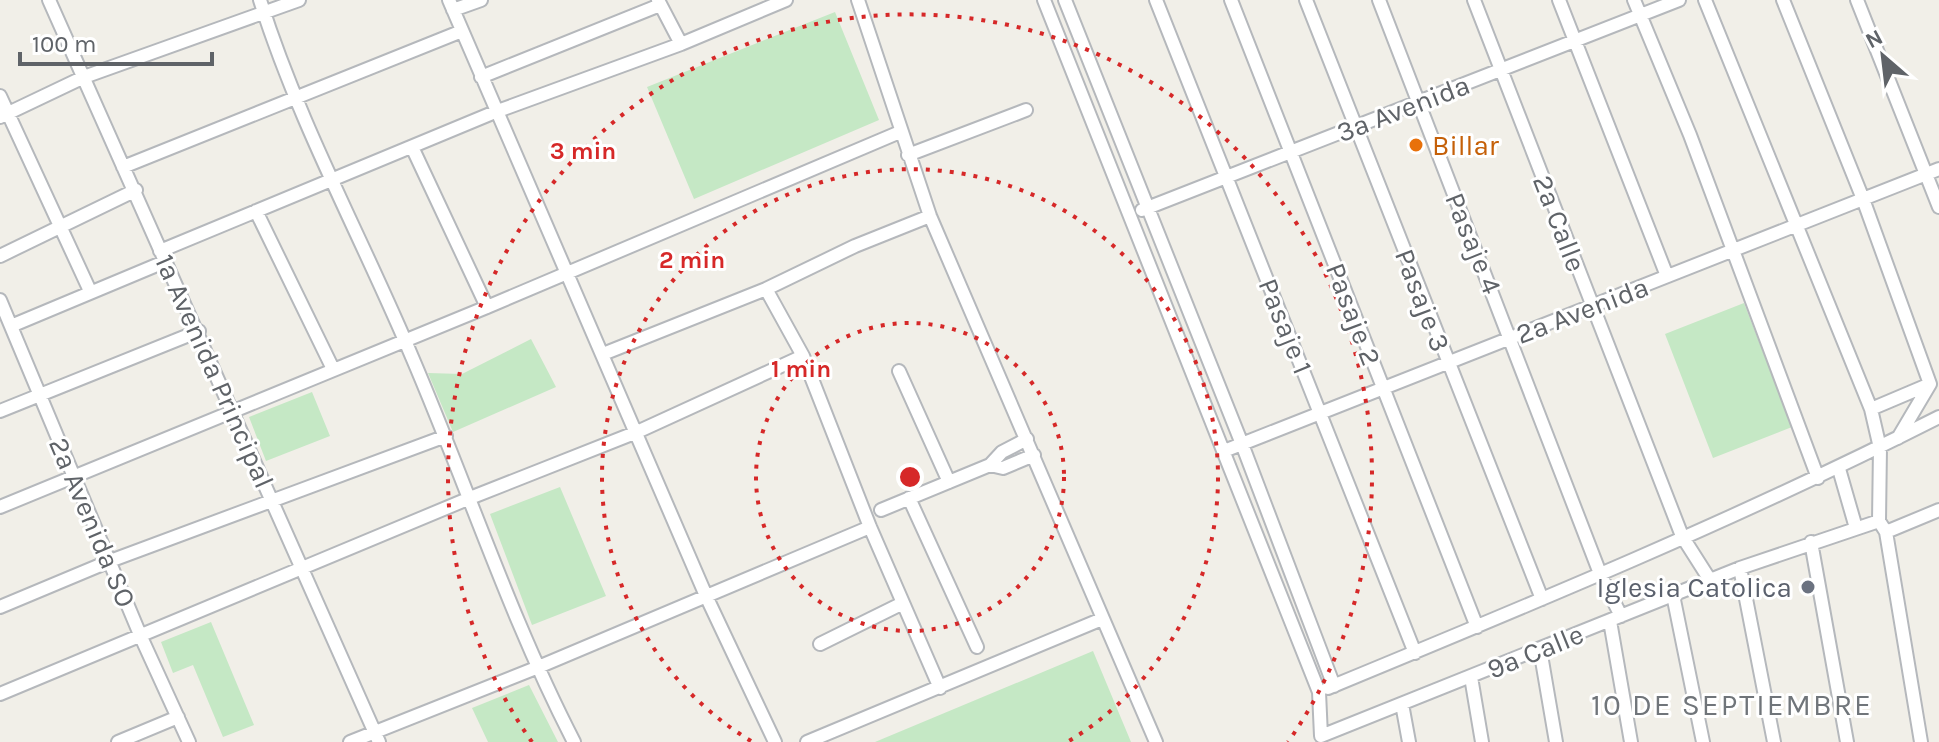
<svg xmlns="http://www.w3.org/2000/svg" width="1939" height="742" font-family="Karla,sans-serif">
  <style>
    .green { fill: #c5e8c5 }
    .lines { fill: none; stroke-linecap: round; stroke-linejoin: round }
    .street-casing { stroke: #b5b8bc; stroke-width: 16 }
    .street { stroke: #fff; stroke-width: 12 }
    .ring { fill: none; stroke: #d62828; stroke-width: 4; stroke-dasharray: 4 8 }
    .food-dot { fill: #e8710a; stroke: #fff; stroke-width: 3 }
    .worship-dot { fill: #6b7280; stroke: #fff; stroke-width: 3 }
    .labels { text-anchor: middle; stroke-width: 6; stroke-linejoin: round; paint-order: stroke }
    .street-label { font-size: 28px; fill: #5f6368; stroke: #fff }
    .food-label { font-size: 28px; fill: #c56008; stroke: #fff; text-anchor: start }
    .worship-label { font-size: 28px; fill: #5b616d; stroke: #fff; text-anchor: end }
    .neighbourhood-label { font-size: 30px; letter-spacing: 2px; fill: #70757a; stroke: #fff }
    .centre { fill: #d62828; stroke: #fff; stroke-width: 4 }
    .ring-label { font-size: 24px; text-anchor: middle; font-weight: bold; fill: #d62828; stroke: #fff; stroke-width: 6; stroke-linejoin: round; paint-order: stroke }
  </style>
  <rect width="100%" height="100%" fill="#f1efe8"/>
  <path class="green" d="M 835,12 L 879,120 L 694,199 L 647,87 Z
    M 1744,303 L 1792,427 L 1713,458 L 1665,334 Z
    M 531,339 L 556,387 L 453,432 L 428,373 L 462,374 Z
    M 312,392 L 330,436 L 266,461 L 249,417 Z
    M 560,487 L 606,596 L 532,625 L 490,514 Z
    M 211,622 L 254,725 L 223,737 L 193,665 L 173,673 L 161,642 Z
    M 1093,651 L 1131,742 L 875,742 Z
    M 529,685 L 558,742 L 488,742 L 472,708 Z"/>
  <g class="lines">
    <g class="street-casing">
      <path id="street" d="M 49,0 L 379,742
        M 260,0 C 299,124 362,238 412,357 C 467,485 510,618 574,742
        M 449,0 L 707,598 L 775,742
        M 658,0 L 681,44
        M 858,0 L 930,216 L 1156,742
        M 1044,0 L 1319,692 L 1321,736 L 1740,568 L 1879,521 L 1886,532 L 1921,742
        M 1065,0 L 1242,444 L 1334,686
        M 1156,0 L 1415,653
        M 1231,0 L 1477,627
        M 1306,0 L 1542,599
        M 1379,0 L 1601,576 L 1621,616
        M 1474,0 L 1682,536 L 1710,580
        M 1559,0 L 1667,276
        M 1634,0 L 1690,135 L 1818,478
        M 1705,0 L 1871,409 L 1880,448 L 1879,521
        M 1783,0 L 1863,199 L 1930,384 L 1898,438
        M 1857,0 L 1939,207
        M 453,10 L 481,0
        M 481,77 L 660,5
        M 0,96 L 90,291
        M 0,117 L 84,77 L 299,0
        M 412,147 L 487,307
        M 908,155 L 1026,110
        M 123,167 L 462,31
        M 1142,210 L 1679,0
        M 256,211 L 333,369
        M 160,251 L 495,112 L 681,44 L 786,0
        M 0,256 L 136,190
        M 766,289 L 803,356 L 870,527 L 940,688
        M 0,300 L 141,637 L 189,742
        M 11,326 L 164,262
        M 603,354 L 766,289 L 855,246 L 930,216
        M 899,371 L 949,482
        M 1871,409 L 1930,384
        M 0,411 L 199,331
        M 1224,451 L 1939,169
        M 990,465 L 1003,468 L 1034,455
        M 1839,469 L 1856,528
        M 909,498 L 977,647
        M 0,507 L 487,307 L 900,132
        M 881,510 L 990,465 L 1002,452 L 1027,439
        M 1886,532 L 1939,510
        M 1811,542 L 1847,742
        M 1740,568 L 1774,742
        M 1673,595 L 1703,742
        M 0,607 L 110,561 L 446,436
        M 1610,621 L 1631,742
        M 820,644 L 903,603
        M 1540,649 L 1556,742
        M 1471,677 L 1482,742
        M 1328,688 C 1534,603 1740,518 1939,417
        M 0,694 L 470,498 L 637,432 L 803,356
        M 1402,704 L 1409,742
        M 118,742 L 178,717
        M 350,742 L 536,668 L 870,527
        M 807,742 L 1102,619"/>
    </g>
    <use href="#street" class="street"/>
  </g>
  <g class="ring">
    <circle cx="910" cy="477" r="154"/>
    <path d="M751 741A308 308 0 1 1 1069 741"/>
    <path d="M532 742A462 462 0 1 1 1288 742"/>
  </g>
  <circle class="food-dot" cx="1416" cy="145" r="8"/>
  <circle class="worship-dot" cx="1808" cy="587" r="8"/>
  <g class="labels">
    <g class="street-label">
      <text transform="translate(1403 108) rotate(-21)" y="10">3a Avenida</text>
      <text transform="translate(1560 223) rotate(69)" y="10">2a Calle</text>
      <text transform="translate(1474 243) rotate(68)" y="10">Pasaje 4</text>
      <text transform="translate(1423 300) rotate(69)" y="10">Pasaje 3</text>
      <text transform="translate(1582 310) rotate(-21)" y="10">2a Avenida</text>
      <text transform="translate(1354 314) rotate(69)" y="10">Pasaje 2</text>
      <text transform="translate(1286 326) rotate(68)" y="10">Pasaje 1</text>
      <text transform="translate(215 371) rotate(66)" y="10">1a Avenida Principal</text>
      <text transform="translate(93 522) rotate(67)" y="10">2a Avenida SO</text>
      <text transform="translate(1535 651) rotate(-22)" y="10">9a Calle</text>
    </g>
    <g class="food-label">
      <text x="1432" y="155">Billar</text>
    </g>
    <g class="worship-label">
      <text x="1792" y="597">Iglesia Catolica</text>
    </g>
    <g class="neighbourhood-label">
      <text x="1732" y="715">10 DE SEPTIEMBRE</text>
    </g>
  </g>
  <circle cx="910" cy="477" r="12" class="centre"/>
  <g class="ring-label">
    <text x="583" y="159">3 min</text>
    <text x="692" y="268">2 min</text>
    <text x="801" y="377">1 min</text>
  </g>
  <g transform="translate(1883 56) rotate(332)" stroke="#ffffff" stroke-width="6" paint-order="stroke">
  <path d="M0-6L14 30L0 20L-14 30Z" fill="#5f6368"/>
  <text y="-12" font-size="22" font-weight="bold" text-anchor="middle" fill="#5f6368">N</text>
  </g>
  <path d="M20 52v12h192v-12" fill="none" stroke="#5f6368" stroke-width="4"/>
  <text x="32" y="52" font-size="24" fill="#5f6368" stroke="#ffffff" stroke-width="6" paint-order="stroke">100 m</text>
</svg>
